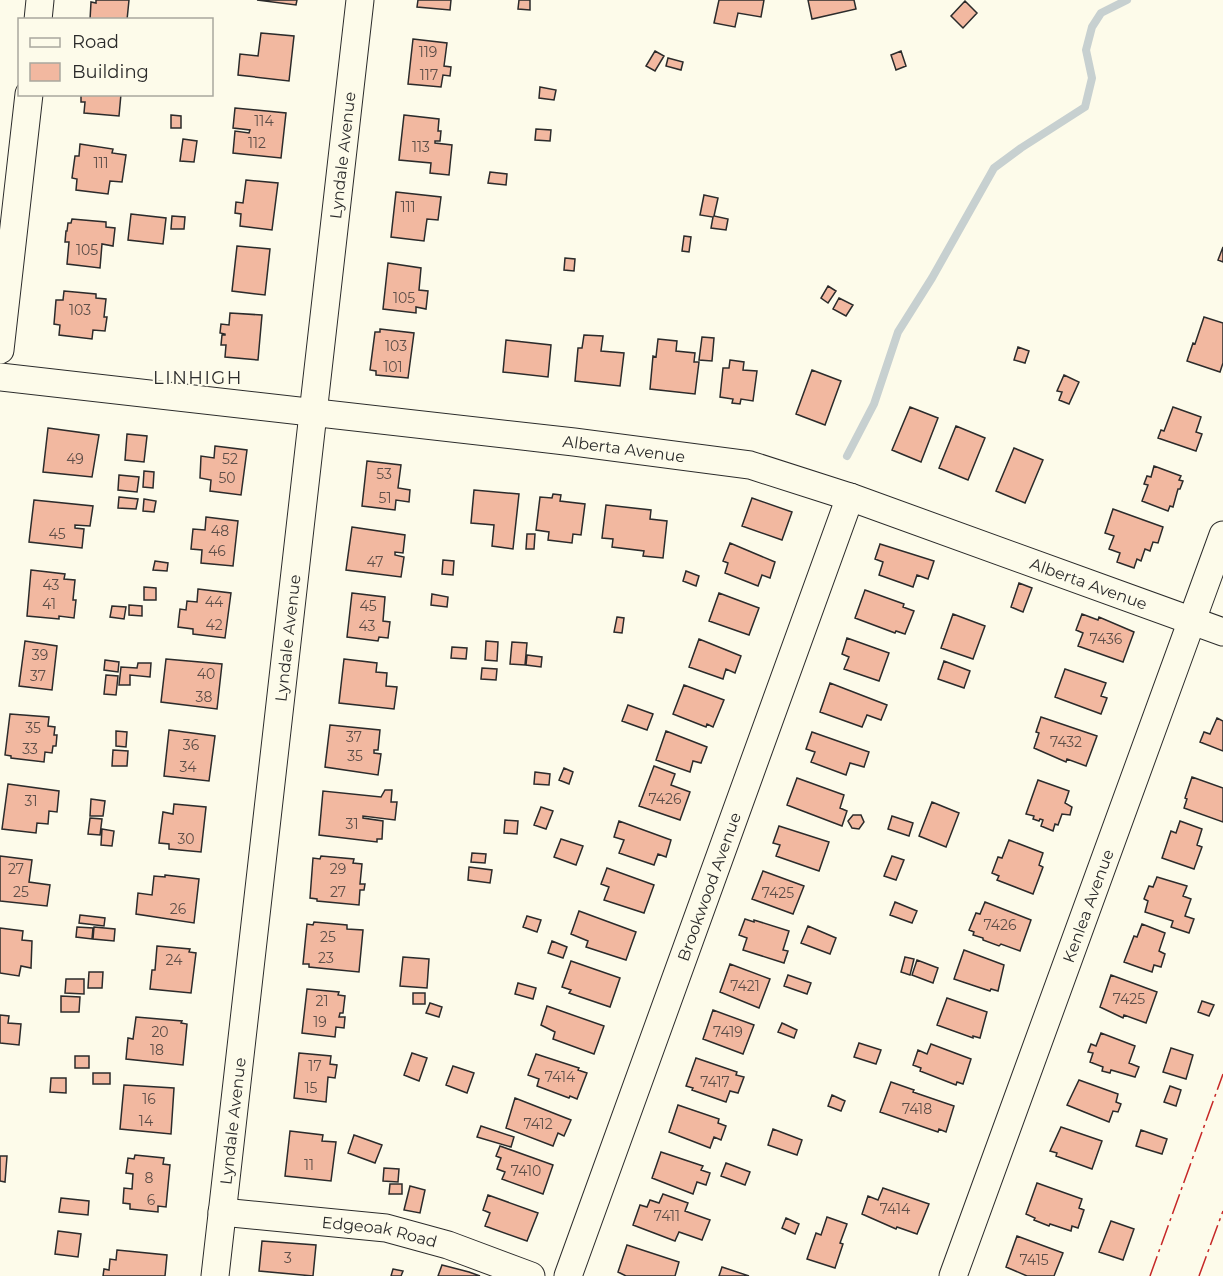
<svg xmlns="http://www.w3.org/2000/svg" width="1223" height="1276" font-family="Montserrat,sans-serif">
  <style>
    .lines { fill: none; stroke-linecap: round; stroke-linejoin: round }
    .stream { stroke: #c7d0d0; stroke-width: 8 }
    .building { fill: #f2b8a0; stroke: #2b2b2b; stroke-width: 1.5 }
    .minor-casing { stroke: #2b2b2b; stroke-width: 29 }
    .minor { stroke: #fdfbea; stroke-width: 27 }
    .power { stroke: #c62828; stroke-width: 1.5; stroke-dasharray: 21 4.5 3 4.5; stroke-linecap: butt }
    .labels { text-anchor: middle; stroke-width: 4.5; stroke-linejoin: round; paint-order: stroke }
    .number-label { font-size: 14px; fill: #5d4e48 }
    .street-label { font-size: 16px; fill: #2b2b2b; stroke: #fdfbea }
    .neighbourhood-label { font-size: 18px; letter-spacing: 1.5px; fill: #2b2b2b; stroke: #fdfbea }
  </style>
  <rect width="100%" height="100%" fill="#fdfbea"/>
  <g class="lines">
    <path class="stream" d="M 847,456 L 874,404 L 898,332 L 932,278 L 994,168 L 1021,148 L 1085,107 L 1092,78 L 1086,50 L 1092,27 L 1101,13 L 1127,0"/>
  </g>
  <path class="building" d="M 96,0 L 129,0 L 127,20 L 90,20 L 91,2 L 96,3 Z
    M 257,0 L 297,0 L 296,5 Z
    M 418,0 L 451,0 L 450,10 L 417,7 Z
    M 519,0 L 530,0 L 530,10 L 518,9 Z
    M 719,0 L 764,0 L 761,17 L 738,13 L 735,27 L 714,23 Z
    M 808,0 L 854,0 L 856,9 L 812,19 Z
    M 965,1 L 977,13 L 963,28 L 951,16 Z
    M 261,33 L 294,36 L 289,81 L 238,75 L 240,54 L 258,56 Z
    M 413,39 L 447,43 L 444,66 L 451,67 L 450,76 L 443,75 L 441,87 L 408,84 Z
    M 655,51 L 664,56 L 655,71 L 646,66 Z
    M 901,51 L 906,66 L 896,70 L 891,55 Z
    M 668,58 L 683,62 L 681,70 L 666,66 Z
    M 540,87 L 556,90 L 554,100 L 539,98 Z
    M 81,94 L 121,94 L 119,116 L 84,113 L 85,102 L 81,102 Z
    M 235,108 L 286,113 L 281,158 L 233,153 L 235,131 L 249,133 L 250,130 L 233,128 Z
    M 171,115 L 181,116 L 181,128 L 171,128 Z
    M 404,115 L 439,119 L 438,131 L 441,131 L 440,141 L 435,141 L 435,143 L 452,145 L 449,175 L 430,173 L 431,163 L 399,160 Z
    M 536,129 L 551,130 L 550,141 L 535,140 Z
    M 183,139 L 197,141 L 194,162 L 180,161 Z
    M 80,144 L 113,149 L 112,153 L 126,155 L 122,182 L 110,181 L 108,194 L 76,190 L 77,179 L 72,178 L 75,156 L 79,156 Z
    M 490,172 L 507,174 L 506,185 L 488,183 Z
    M 246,180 L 278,183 L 272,230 L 240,226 L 241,214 L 235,213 L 236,202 L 243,203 Z
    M 396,192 L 441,197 L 438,220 L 427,219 L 424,241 L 391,237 Z
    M 704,195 L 718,198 L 714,216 L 728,219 L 726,230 L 711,228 L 713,217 L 700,215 Z
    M 131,214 L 166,218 L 163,244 L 128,240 Z
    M 172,216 L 185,217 L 184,229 L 171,229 Z
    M 72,219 L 106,222 L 106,227 L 115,228 L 113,246 L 102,244 L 100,268 L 67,264 L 69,242 L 65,242 L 66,231 L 67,231 L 68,223 L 71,223 Z
    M 684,236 L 691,237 L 689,252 L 682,251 Z
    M 237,246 L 270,249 L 265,295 L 232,291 Z
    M 1223,247 L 1223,262 L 1218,260 Z
    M 565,258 L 575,259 L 574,271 L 564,270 Z
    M 388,263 L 421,268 L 419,290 L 428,291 L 426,309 L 416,307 L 416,313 L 383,309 Z
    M 828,286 L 836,291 L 828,303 L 821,298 Z
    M 64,291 L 96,294 L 96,298 L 106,299 L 104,317 L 107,317 L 105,331 L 93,330 L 92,339 L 59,335 L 60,325 L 54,324 L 56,300 L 63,300 Z
    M 839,298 L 853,305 L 846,316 L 833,309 Z
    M 230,313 L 262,315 L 258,360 L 225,357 L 226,345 L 221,345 L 222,335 L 225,335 L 225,334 L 220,333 L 221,324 L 229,325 Z
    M 1204,317 L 1223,323 L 1223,363 L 1220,372 L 1187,361 L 1193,343 L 1195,344 Z
    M 380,329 L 414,333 L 408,378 L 376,375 L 376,371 L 370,370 L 375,332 L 380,332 Z
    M 584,335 L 603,336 L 601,351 L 624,353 L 620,386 L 575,381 L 578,348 L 582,348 Z
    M 702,337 L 714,338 L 712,361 L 699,360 Z
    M 658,339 L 677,341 L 676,351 L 695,353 L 694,362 L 699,362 L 695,394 L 650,389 L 653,356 L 656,357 Z
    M 506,340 L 551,345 L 548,377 L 503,372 Z
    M 1018,347 L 1029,351 L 1025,363 L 1014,360 Z
    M 730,360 L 744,362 L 743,370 L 757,371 L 753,401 L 741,399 L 740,404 L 732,403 L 733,399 L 720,397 L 723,368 L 729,368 Z
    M 812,370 L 841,381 L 825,425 L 796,414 Z
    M 1064,375 L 1079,382 L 1069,404 L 1059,400 L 1062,392 L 1057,391 Z
    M 910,407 L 938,418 L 921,462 L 892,450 Z
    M 1173,407 L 1201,417 L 1196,432 L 1202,434 L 1196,451 L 1158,438 L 1161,430 L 1164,431 Z
    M 956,426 L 985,438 L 968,480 L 939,468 Z
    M 48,428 L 99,435 L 92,477 L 43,472 Z
    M 127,434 L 147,436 L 144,462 L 125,460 Z
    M 215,446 L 247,450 L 241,495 L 210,491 L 211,480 L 200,478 L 201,456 L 214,458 Z
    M 1014,448 L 1043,460 L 1025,503 L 996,491 Z
    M 367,461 L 401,465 L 398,488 L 410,490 L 409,502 L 396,500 L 395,510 L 362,506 Z
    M 1154,466 L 1181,476 L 1179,480 L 1183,481 L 1180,489 L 1178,489 L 1173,507 L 1170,506 L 1168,511 L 1142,501 L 1148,485 L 1144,484 L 1147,476 L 1151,477 Z
    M 144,471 L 154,472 L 153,488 L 143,487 Z
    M 119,475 L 139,477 L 137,492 L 118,490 Z
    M 474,490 L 519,494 L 513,549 L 492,546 L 494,525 L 471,523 Z
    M 553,494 L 561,495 L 560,501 L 585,504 L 581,535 L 573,534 L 572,543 L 548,540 L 549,532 L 536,530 L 540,497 L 552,498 Z
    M 119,497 L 138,499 L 136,509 L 118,508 Z
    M 752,498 L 792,512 L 782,540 L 742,526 Z
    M 144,499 L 156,501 L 154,512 L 143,511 Z
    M 34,500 L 93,506 L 90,526 L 75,525 L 75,528 L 84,529 L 82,548 L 29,542 Z
    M 606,505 L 651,510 L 650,519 L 667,521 L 663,558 L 643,556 L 644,551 L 612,547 L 613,539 L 602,538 Z
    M 1113,509 L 1163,527 L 1158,543 L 1153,542 L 1150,551 L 1145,549 L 1141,561 L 1137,559 L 1134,568 L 1117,562 L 1120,553 L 1109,549 L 1114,536 L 1105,533 Z
    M 206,517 L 238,521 L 233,566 L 201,563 L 202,550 L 191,549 L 193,529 L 205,530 Z
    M 352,527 L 405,535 L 403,553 L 395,552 L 395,555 L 404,557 L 401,577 L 346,570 Z
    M 527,534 L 535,534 L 534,549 L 526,549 Z
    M 730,543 L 775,562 L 770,578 L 762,575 L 758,586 L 725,573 L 728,563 L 723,561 Z
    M 880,544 L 934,561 L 928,579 L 917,575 L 913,587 L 879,575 L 883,562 L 875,559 Z
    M 443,560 L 454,561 L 453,575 L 442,574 Z
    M 155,561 L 168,563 L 167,571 L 153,570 Z
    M 31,570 L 65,574 L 64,579 L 75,580 L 73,600 L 76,600 L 74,618 L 59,616 L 59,619 L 27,616 Z
    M 686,571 L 699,576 L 696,586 L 683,581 Z
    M 1019,583 L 1032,588 L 1023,612 L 1011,607 Z
    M 144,587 L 156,588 L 156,600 L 144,600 Z
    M 198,589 L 231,593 L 225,638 L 193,634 L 193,629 L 178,627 L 180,609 L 186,610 L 187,601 L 197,602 Z
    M 865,590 L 904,604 L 903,607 L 914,611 L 905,634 L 896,631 L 895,633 L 855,618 Z
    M 352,593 L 385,597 L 383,621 L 390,622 L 388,638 L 379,637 L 378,641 L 347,637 Z
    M 719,593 L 759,608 L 749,635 L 709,621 Z
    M 432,594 L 448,597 L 447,607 L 431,605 Z
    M 129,605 L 142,606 L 142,616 L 129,615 Z
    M 112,606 L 126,607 L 124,619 L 110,617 Z
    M 953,614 L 985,626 L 973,659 L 941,648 Z
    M 1082,614 L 1098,620 L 1099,617 L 1134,632 L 1123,662 L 1078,646 L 1083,633 L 1076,630 Z
    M 617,617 L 624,618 L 622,633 L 614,632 Z
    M 847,638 L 889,653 L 879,681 L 844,669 L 849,657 L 842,654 Z
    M 699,639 L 741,656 L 735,673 L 726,669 L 723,679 L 689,667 Z
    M 25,641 L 57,646 L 52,690 L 19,686 Z
    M 486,641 L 498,642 L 497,661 L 485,660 Z
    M 512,642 L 527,643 L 525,665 L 510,664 Z
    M 452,647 L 467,648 L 466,659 L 451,658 Z
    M 527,655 L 542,657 L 541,667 L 526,665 Z
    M 166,659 L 222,664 L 217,709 L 161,702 Z
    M 344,659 L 377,663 L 376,672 L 387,673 L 386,686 L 397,687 L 394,709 L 339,703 Z
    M 105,660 L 119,662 L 118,672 L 104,670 Z
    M 944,661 L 970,671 L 964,688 L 938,679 Z
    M 138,663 L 151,663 L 150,677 L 130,675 L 130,685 L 119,685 L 121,667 L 137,668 Z
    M 482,668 L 497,669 L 496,680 L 481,679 Z
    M 1065,669 L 1106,683 L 1101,696 L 1107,698 L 1101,714 L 1055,697 Z
    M 106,675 L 118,676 L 116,695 L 104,694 Z
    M 830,683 L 887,705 L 881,720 L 867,715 L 862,727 L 820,712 Z
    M 684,685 L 724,700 L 713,727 L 707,724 L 706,727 L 673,714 Z
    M 628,705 L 653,714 L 647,730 L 622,721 Z
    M 10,714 L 49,717 L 48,726 L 55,727 L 54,735 L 57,735 L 56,746 L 53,746 L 52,753 L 45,752 L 44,762 L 11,758 L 11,756 L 5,755 Z
    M 1041,717 L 1097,736 L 1086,766 L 1067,759 L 1066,762 L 1034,748 L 1039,733 L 1036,732 Z
    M 1217,718 L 1223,721 L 1223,751 L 1200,742 L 1204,732 L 1210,734 Z
    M 330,725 L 380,730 L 378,750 L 374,750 L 374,753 L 381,754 L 378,775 L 325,767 Z
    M 169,730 L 215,736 L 209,781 L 164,776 Z
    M 116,731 L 127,732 L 126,747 L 116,746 Z
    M 666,731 L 707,747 L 701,763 L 693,761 L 690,772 L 656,760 Z
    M 812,732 L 869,752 L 864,767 L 850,763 L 846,775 L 811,762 L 815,752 L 806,749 Z
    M 113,750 L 128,751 L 127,766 L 112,766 Z
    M 654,766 L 675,774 L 671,785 L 690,792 L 680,820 L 639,806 Z
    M 564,768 L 573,772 L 569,784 L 559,780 Z
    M 535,772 L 550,774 L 549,785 L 534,784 Z
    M 1192,777 L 1223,788 L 1223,822 L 1184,808 L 1187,799 L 1185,798 Z
    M 797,778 L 844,795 L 840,808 L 847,811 L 842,826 L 787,805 Z
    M 1038,780 L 1069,791 L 1065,803 L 1072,807 L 1070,815 L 1062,814 L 1058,825 L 1055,824 L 1053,831 L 1041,826 L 1043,820 L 1040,819 L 1039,821 L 1033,819 L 1034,816 L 1026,814 Z
    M 8,784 L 59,791 L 57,812 L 49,811 L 48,824 L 37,823 L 36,833 L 2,829 Z
    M 385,790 L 392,790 L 391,802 L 397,802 L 395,820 L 363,816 L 363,818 L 383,821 L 382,839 L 377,839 L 377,842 L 319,835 L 323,791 L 381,797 Z
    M 91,799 L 105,801 L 103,816 L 90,816 Z
    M 932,802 L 959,813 L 946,847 L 919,836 Z
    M 174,804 L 206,807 L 201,852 L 169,849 L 169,844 L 159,843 L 163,812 L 173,814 Z
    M 541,807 L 553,811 L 546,829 L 534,825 Z
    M 853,815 L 861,815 L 864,822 L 859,829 L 852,828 L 848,821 Z
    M 892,816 L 913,823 L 909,836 L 888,829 Z
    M 90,818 L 102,819 L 100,835 L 88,834 Z
    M 505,820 L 518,821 L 517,834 L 504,833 Z
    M 619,821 L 671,840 L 666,857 L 658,854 L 654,865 L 619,853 L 624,840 L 614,837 Z
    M 1180,821 L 1202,829 L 1197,845 L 1202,847 L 1194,869 L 1162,858 L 1171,831 L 1176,833 Z
    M 779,826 L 829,842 L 819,871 L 776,856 L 780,845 L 773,843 Z
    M 102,829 L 114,831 L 112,846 L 101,845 Z
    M 561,839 L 583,846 L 576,865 L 554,857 Z
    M 1009,840 L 1043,853 L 1039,865 L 1043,867 L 1033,894 L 997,880 L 999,876 L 992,873 L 998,857 L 1002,858 Z
    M 472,853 L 486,854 L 485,863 L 471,862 Z
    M 0,856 L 32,860 L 29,882 L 50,885 L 47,906 L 0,901 Z
    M 321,856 L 354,859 L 353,863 L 362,864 L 360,884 L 365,884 L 364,890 L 360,890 L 359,905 L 317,901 L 317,899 L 310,898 L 313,858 L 320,859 Z
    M 892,856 L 904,860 L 896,880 L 884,876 Z
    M 469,867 L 492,870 L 490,883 L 468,880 Z
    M 607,868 L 654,885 L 644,913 L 604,900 L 609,887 L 601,884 Z
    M 763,871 L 804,886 L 793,914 L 752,899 Z
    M 165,875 L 199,879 L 194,923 L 136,914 L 138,893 L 152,895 L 154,876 L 165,877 Z
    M 1157,877 L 1187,886 L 1183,896 L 1191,899 L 1185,916 L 1194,919 L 1189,933 L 1171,927 L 1173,921 L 1145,912 L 1148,901 L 1144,899 L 1149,886 L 1153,887 Z
    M 895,902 L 917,911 L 912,923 L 890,915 Z
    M 985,902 L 1031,920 L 1020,951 L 1001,944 L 999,946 L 983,940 L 983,938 L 973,935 L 974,932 L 969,930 L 976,913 L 980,914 Z
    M 579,911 L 636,932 L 626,960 L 586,947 L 588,941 L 571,934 Z
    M 80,915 L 105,918 L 104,926 L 79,923 Z
    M 527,916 L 541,920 L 537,932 L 523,927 Z
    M 745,919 L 754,922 L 754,920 L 789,931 L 783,950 L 788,951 L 784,963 L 743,950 L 747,938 L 739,935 Z
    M 314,922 L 347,925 L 347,929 L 363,930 L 359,972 L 309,967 L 309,964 L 303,964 L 307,924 L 313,925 Z
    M 1142,924 L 1165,933 L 1159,951 L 1165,954 L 1161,967 L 1154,965 L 1152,972 L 1124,962 L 1134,936 L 1137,937 Z
    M 808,926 L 836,938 L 830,954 L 801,943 Z
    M 77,927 L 93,928 L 92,939 L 76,937 Z
    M 94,927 L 115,929 L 114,941 L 93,939 Z
    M 0,928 L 23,931 L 22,940 L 32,941 L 31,968 L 21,966 L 19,976 L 0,973 Z
    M 552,941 L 567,947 L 563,958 L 548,953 Z
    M 157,946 L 190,949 L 189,952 L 196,953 L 191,993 L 150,989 L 152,970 L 155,970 Z
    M 964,950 L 1004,965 L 998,991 L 991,989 L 990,991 L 954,979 Z
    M 403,957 L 429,959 L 427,988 L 400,986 Z
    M 905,957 L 914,959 L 910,975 L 901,972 Z
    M 917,960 L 938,968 L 933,983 L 912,975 Z
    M 571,961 L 620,978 L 610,1007 L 569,993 L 571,990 L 562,987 Z
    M 730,964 L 770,979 L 759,1008 L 720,992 Z
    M 89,972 L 103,972 L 102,988 L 88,988 Z
    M 788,975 L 811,983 L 807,994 L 784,986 Z
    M 1111,975 L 1157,992 L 1146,1023 L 1124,1015 L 1123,1018 L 1100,1007 Z
    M 66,979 L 84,979 L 84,994 L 65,993 Z
    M 518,983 L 536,988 L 533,999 L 515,994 Z
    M 307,989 L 339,992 L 338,995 L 345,996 L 343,1013 L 340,1013 L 339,1017 L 345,1017 L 344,1028 L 336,1027 L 335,1037 L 302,1033 Z
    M 413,993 L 425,993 L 425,1004 L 413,1004 Z
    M 61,996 L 80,997 L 79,1012 L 61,1012 Z
    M 947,998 L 987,1012 L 980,1038 L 973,1036 L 973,1038 L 937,1025 Z
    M 1202,1001 L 1214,1005 L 1209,1016 L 1198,1012 Z
    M 430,1003 L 442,1007 L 439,1017 L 426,1013 Z
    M 547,1006 L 604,1026 L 594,1054 L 553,1039 L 555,1032 L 541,1025 Z
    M 713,1010 L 754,1025 L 743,1054 L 703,1039 Z
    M 0,1015 L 9,1016 L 8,1023 L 21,1024 L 19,1045 L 0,1043 Z
    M 136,1017 L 182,1021 L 181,1023 L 187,1024 L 183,1065 L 126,1059 L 128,1038 L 133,1039 Z
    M 782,1023 L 797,1030 L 794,1038 L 778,1032 Z
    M 1101,1033 L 1135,1046 L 1129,1063 L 1139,1067 L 1135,1077 L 1111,1070 L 1110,1073 L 1102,1071 L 1103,1067 L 1090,1062 L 1093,1053 L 1088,1052 L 1091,1044 L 1096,1046 Z
    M 859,1043 L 881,1050 L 876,1064 L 854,1057 Z
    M 931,1044 L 971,1059 L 963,1084 L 957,1082 L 956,1085 L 920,1071 L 921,1068 L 913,1065 L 918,1050 L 927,1054 Z
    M 1171,1048 L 1193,1055 L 1186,1079 L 1163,1072 Z
    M 299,1053 L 331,1056 L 330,1064 L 337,1065 L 335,1078 L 328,1077 L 326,1102 L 294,1098 Z
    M 412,1053 L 427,1058 L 419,1081 L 404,1075 Z
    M 536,1054 L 579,1068 L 578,1070 L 587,1073 L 577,1099 L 570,1096 L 569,1098 L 537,1086 L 539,1079 L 528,1075 Z
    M 75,1056 L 89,1056 L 89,1068 L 75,1068 Z
    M 696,1058 L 737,1072 L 736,1075 L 744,1077 L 738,1093 L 730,1091 L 726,1102 L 692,1090 L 693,1088 L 686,1086 Z
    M 453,1066 L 474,1073 L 467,1093 L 446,1085 Z
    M 93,1073 L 110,1073 L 110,1084 L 93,1084 Z
    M 51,1078 L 66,1078 L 66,1093 L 50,1092 Z
    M 1079,1080 L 1118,1094 L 1116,1102 L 1121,1104 L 1118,1112 L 1113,1111 L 1109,1122 L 1067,1105 Z
    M 891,1082 L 914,1090 L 913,1092 L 954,1106 L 946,1132 L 939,1129 L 938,1132 L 880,1112 Z
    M 124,1085 L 174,1088 L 171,1134 L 120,1129 Z
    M 1170,1086 L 1181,1090 L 1176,1106 L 1164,1102 Z
    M 832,1095 L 845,1101 L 841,1111 L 828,1106 Z
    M 515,1098 L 571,1120 L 564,1136 L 558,1133 L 553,1146 L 506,1128 Z
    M 678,1105 L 719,1119 L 718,1123 L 726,1126 L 721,1140 L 714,1137 L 710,1148 L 669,1132 Z
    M 481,1126 L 514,1137 L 511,1147 L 477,1137 Z
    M 1061,1127 L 1102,1141 L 1092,1169 L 1056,1156 L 1057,1153 L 1050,1151 Z
    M 773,1129 L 802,1140 L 797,1155 L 768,1145 Z
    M 1141,1130 L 1167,1139 L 1162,1154 L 1136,1146 Z
    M 290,1131 L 323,1135 L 322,1141 L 336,1142 L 331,1181 L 285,1176 Z
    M 354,1135 L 382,1145 L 375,1163 L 348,1153 Z
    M 500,1146 L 553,1165 L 543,1194 L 502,1179 L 505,1172 L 497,1169 L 501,1158 L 496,1156 Z
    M 661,1152 L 703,1166 L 701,1170 L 710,1173 L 706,1185 L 697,1182 L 693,1194 L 652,1178 Z
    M 135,1155 L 164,1158 L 163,1164 L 170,1165 L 166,1207 L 158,1206 L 158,1212 L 130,1209 L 130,1204 L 123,1203 L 124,1188 L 132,1189 L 133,1174 L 126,1173 L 128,1158 L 134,1159 Z
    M 0,1156 L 7,1156 L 5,1182 L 0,1181 Z
    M 726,1163 L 750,1172 L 745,1185 L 721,1176 Z
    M 384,1168 L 399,1169 L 398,1182 L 383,1181 Z
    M 1037,1183 L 1082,1199 L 1079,1208 L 1084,1210 L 1078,1228 L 1072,1226 L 1071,1231 L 1050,1224 L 1049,1226 L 1034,1220 L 1035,1218 L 1026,1214 Z
    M 390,1184 L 402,1184 L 402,1194 L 389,1194 Z
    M 410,1186 L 425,1190 L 420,1213 L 404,1210 Z
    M 883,1188 L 929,1204 L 917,1234 L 897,1227 L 896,1229 L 862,1214 L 868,1196 L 878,1200 Z
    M 663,1194 L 688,1203 L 685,1211 L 710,1220 L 702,1240 L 679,1232 L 675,1241 L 633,1225 L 640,1205 L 647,1207 L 650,1200 L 659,1203 Z
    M 488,1195 L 538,1213 L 527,1241 L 485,1226 L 490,1213 L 483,1210 Z
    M 61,1198 L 89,1201 L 88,1215 L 59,1212 Z
    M 827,1217 L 847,1224 L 840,1243 L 843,1244 L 835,1268 L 807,1259 L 816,1233 L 821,1235 Z
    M 786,1218 L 799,1224 L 795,1234 L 782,1228 Z
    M 1111,1221 L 1134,1229 L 1123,1260 L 1099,1252 Z
    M 58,1231 L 81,1234 L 78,1257 L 55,1254 Z
    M 1017,1236 L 1063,1253 L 1054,1276 L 1027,1276 L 1006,1267 Z
    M 262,1241 L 316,1245 L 313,1276 L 259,1271 Z
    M 627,1245 L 679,1262 L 675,1276 L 626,1276 L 618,1272 Z
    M 117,1250 L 167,1255 L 165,1276 L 103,1276 L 104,1269 L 109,1270 L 110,1259 L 116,1260 Z
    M 442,1265 L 469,1272 L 480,1276 L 438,1276 Z
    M 722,1267 L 749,1276 L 719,1276 Z
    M 393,1269 L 403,1271 L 401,1276 L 391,1276 Z"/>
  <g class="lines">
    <g class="minor-casing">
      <g id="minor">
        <path d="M 38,20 L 40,0"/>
        <path d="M 0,350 L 29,94"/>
        <path id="s1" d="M 0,377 L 574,442 L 750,465 L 850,497 L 1223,632"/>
        <path id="s2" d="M 222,1212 L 386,1228 L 448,1245 L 531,1276"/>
        <path id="s3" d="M 215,1276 L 360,0"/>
        <path id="s4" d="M 568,1276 L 850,497"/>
        <path id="s5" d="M 953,1276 L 1223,535"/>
      </g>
    </g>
    <use href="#minor" class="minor"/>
    <path class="power" d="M 1150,1276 L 1223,1074
      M 1199,1276 L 1223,1211"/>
  </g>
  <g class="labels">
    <g class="number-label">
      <text x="428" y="57">119</text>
      <text x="429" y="80">117</text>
      <text x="264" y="126">114</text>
      <text x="257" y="148">112</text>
      <text x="421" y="152">113</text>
      <text x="101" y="168">111</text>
      <text x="408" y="212">111</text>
      <text x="87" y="255">105</text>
      <text x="404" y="303">105</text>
      <text x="80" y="315">103</text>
      <text x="396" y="351">103</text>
      <text x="393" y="372">101</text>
      <text x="75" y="464">49</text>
      <text x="230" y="464">52</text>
      <text x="384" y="479">53</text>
      <text x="227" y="483">50</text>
      <text x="385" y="503">51</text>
      <text x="220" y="536">48</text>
      <text x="57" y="539">45</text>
      <text x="217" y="556">46</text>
      <text x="375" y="567">47</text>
      <text x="51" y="590">43</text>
      <text x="214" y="607">44</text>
      <text x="49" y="609">41</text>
      <text x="368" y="611">45</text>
      <text x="214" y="630">42</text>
      <text x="367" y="631">43</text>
      <text x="1106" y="644">7436</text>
      <text x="40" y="660">39</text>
      <text x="206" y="679">40</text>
      <text x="38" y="681">37</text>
      <text x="204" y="702">38</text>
      <text x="33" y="733">35</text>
      <text x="354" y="742">37</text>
      <text x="1066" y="747">7432</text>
      <text x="191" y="750">36</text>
      <text x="30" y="754">33</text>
      <text x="355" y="761">35</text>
      <text x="188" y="772">34</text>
      <text x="665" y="804">7426</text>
      <text x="31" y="806">31</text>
      <text x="352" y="829">31</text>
      <text x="186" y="844">30</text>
      <text x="16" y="874">27</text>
      <text x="338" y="874">29</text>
      <text x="21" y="897">25</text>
      <text x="338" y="897">27</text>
      <text x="778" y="898">7425</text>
      <text x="178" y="914">26</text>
      <text x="1000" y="930">7426</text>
      <text x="328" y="942">25</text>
      <text x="326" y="963">23</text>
      <text x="174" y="965">24</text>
      <text x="745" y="991">7421</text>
      <text x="1129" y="1004">7425</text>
      <text x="322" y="1006">21</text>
      <text x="320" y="1027">19</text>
      <text x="160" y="1037">20</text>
      <text x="728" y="1037">7419</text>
      <text x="157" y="1055">18</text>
      <text x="315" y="1071">17</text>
      <text x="560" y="1082">7414</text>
      <text x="715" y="1087">7417</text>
      <text x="311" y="1093">15</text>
      <text x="149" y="1104">16</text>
      <text x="917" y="1114">7418</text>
      <text x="146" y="1126">14</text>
      <text x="538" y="1129">7412</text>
      <text x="309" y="1170">11</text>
      <text x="526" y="1176">7410</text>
      <text x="149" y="1183">8</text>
      <text x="151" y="1205">6</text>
      <text x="895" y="1214">7414</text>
      <text x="667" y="1221">7411</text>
      <text x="288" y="1263">3</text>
      <text x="1034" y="1265">7415</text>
    </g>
    <g class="street-label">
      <text dy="6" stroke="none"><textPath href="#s3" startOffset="1128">Lyndale Avenue</textPath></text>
      <text dy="6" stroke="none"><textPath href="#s1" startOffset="628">Alberta Avenue</textPath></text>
      <text dy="6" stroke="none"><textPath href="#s1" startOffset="1114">Alberta Avenue</textPath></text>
      <text dy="6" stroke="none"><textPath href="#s3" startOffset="642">Lyndale Avenue</textPath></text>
      <text dy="6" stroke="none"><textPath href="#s4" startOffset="414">Brookwood Avenue</textPath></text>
      <text dy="6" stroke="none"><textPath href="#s5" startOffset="394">Kenlea Avenue</textPath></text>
      <text dy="6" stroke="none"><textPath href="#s3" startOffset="156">Lyndale Avenue</textPath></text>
      <text dy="6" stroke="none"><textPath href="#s2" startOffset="159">Edgeoak Road</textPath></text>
    </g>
    <g class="neighbourhood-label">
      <text x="198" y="384">LINHIGH</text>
    </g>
  </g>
  <rect x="18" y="18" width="195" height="78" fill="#fdfbea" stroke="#a9a89e" stroke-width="1.5"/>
  <rect x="30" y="38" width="30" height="9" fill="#fdfbea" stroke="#a9a89e" stroke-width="1.5"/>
  <text x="72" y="48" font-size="18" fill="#2b2b2b">Road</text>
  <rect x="30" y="63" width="30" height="18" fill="#f2b8a0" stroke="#a9a89e" stroke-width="1.5"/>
  <text x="72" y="78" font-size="18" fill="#2b2b2b">Building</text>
</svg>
